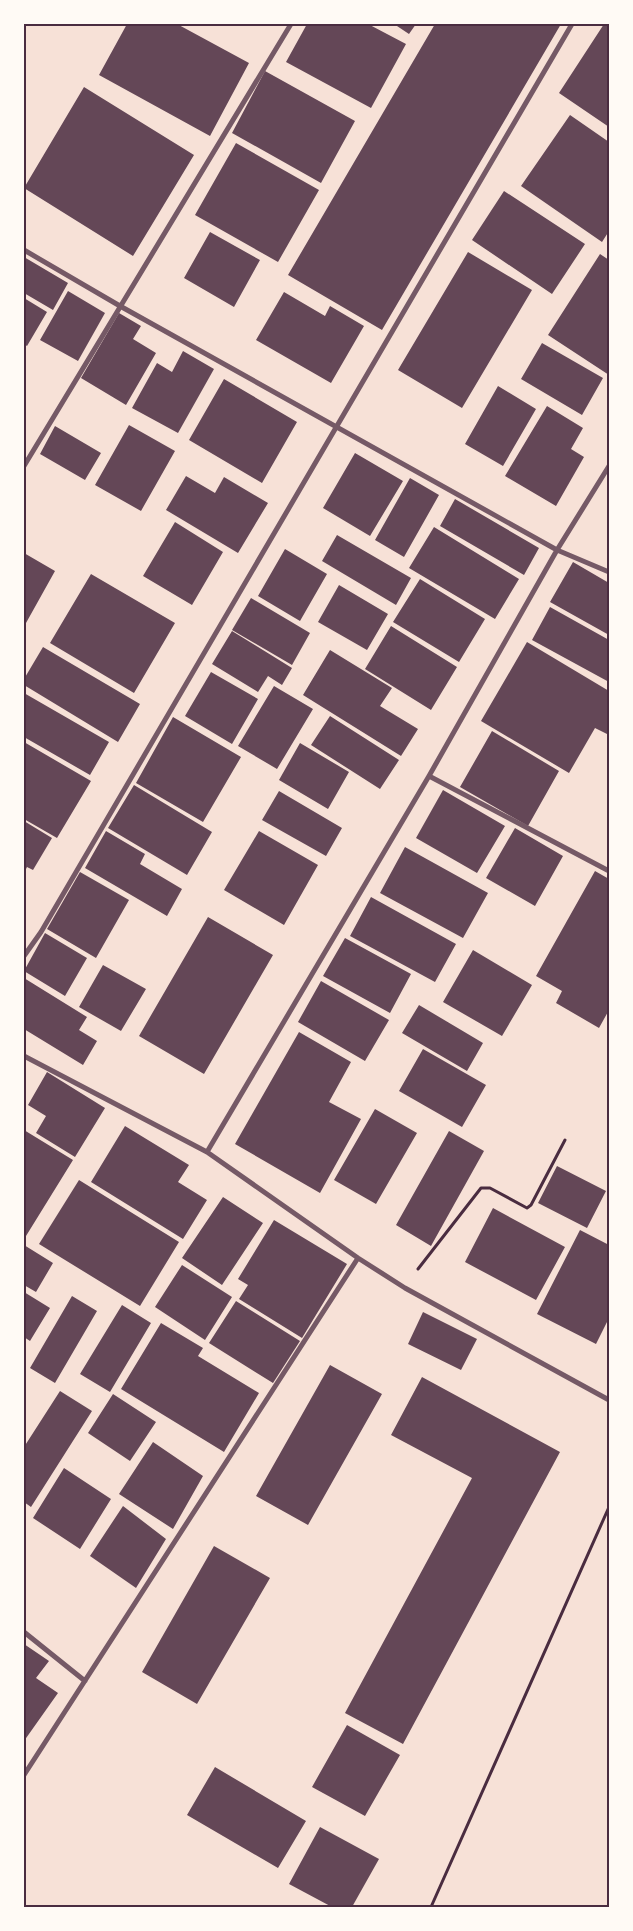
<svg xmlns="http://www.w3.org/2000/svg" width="633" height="1931" font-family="Overpass,sans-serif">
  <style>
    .building { fill: #644757 }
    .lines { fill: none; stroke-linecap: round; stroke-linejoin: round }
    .path { stroke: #4a2c40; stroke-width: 3 }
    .minor { stroke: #755966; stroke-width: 5 }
    .neatline { fill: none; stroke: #4a2c40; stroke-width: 2 }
  </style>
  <rect width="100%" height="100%" fill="#f7e1d7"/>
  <path class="building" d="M 127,24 L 177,24 L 249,63 L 210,136 L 99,75 Z
    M 307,24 L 368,24 L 406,44 L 371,108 L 286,62 Z
    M 394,24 L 416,24 L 409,34 Z
    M 435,24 L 561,24 L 382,330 L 288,275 Z
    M 604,24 L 609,24 L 609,127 L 559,93 Z
    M 265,71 L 355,121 L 321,183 L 232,133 Z
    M 84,87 L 194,155 L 133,256 L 24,188 Z
    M 570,115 L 609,142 L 609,231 L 602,242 L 521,186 Z
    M 236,143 L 319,190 L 278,262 L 195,215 Z
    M 504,191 L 585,244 L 552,294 L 472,240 Z
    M 210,232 L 260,260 L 234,307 L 184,278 Z
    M 468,252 L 532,290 L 462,408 L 398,370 Z
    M 600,254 L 609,260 L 609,375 L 548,335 Z
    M 24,257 L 68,283 L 53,310 L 24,293 Z
    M 68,291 L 105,313 L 78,361 L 40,340 Z
    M 284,292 L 325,316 L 330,306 L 364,326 L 331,383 L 256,340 Z
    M 24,298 L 47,312 L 27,346 L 24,344 Z
    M 119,313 L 141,326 L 133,339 L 156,353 L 126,405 L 81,378 Z
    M 542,343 L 603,378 L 582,415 L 521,379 Z
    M 183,351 L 214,369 L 178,433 L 132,408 L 157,363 L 172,372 Z
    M 224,379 L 297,422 L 262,483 L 189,440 Z
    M 498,386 L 536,409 L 503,466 L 465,444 Z
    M 547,406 L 583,428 L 571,449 L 584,457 L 556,506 L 505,476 Z
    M 129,425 L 175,451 L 141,511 L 95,485 Z
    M 55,426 L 101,453 L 85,480 L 40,454 Z
    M 355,453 L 403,481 L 370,536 L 323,508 Z
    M 186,476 L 215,493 L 224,477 L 268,503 L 238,553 L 166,510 Z
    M 410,478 L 439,495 L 404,557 L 375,540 Z
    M 455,499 L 539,548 L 524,575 L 440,526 Z
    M 175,522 L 223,552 L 192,605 L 143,576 Z
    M 434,527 L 519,579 L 495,619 L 409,568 Z
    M 337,535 L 411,578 L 396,605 L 322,561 Z
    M 285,549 L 327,574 L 300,621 L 258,596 Z
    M 24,553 L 55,571 L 26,623 L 24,622 Z
    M 573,562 L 609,583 L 609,635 L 550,602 Z
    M 91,574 L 175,623 L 134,693 L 50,643 Z
    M 420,579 L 485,619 L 459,662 L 393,622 Z
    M 339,585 L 388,614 L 367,650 L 318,622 Z
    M 251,598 L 310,633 L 292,665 L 232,630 Z
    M 550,607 L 609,640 L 609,682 L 532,640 Z
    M 391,626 L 457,667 L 431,710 L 365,669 Z
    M 232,631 L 292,668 L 282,685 L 268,676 L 258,692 L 212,664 Z
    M 527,642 L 609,691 L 609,730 L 607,734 L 595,728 L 569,773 L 481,721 Z
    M 43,647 L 140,704 L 118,742 L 24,685 L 24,679 Z
    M 330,650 L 392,688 L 380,706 L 418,729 L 401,756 L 303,695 Z
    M 211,672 L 258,699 L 232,744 L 185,716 Z
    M 274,686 L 313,709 L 277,769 L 238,746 Z
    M 24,693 L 109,742 L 90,775 L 24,737 Z
    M 330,716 L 399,760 L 380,789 L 311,745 Z
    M 173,717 L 241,757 L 203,822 L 136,783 Z
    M 492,731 L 559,771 L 528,826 L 460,787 Z
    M 24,742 L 91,781 L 57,838 L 24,819 Z
    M 300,743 L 349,772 L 328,809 L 279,780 Z
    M 134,785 L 212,832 L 187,875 L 108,828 Z
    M 443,790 L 505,826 L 477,873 L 416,838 Z
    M 279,791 L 342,828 L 326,856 L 262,820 Z
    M 24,821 L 52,838 L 33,870 L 27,867 L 24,873 Z
    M 515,828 L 563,856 L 535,906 L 486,878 Z
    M 106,831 L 145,854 L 140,864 L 182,889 L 167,916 L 85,868 Z
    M 259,831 L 318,865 L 284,925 L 224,890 Z
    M 405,847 L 488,893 L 463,938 L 380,893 Z
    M 595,871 L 609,879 L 609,1010 L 599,1028 L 556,1003 L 562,991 L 536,976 Z
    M 80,872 L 129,900 L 96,958 L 47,929 Z
    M 371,897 L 456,944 L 435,982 L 350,936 Z
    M 208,917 L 273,955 L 204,1074 L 139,1036 Z
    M 45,933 L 87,958 L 65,996 L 24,971 Z
    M 345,938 L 411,974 L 390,1013 L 323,976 Z
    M 473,950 L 532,985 L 502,1036 L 443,1002 Z
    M 103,965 L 146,989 L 121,1031 L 79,1007 Z
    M 24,978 L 87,1017 L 79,1030 L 97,1041 L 83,1065 L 24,1029 Z
    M 321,981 L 389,1020 L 365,1061 L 298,1022 Z
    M 419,1005 L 483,1043 L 467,1071 L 402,1033 Z
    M 299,1032 L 351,1062 L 329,1102 L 361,1119 L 320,1193 L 235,1144 Z
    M 423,1049 L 486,1085 L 462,1127 L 399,1091 Z
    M 47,1072 L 105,1108 L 75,1157 L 36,1133 L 46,1116 L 28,1105 Z
    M 375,1109 L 417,1133 L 376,1204 L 334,1180 Z
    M 125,1126 L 189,1165 L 178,1182 L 207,1200 L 183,1239 L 91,1182 Z
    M 24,1130 L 73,1160 L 26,1236 L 24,1235 Z
    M 449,1131 L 484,1151 L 431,1246 L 396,1225 Z
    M 557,1166 L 606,1191 L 587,1228 L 538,1203 Z
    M 79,1180 L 179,1242 L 140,1306 L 39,1244 Z
    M 223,1197 L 263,1223 L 222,1285 L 182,1258 Z
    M 493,1208 L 565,1247 L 536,1300 L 465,1262 Z
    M 274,1220 L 347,1264 L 302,1338 L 239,1299 L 248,1285 L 238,1279 Z
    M 580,1230 L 609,1245 L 609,1318 L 596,1344 L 537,1314 Z
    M 24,1245 L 53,1263 L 36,1292 L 24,1285 Z
    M 182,1265 L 232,1297 L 205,1340 L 155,1307 Z
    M 24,1292 L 50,1308 L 30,1341 L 24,1337 Z
    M 72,1296 L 97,1311 L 55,1383 L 30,1368 Z
    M 236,1301 L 300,1341 L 273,1383 L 209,1343 Z
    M 122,1305 L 151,1323 L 110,1392 L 80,1374 Z
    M 423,1312 L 477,1339 L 461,1370 L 408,1344 Z
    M 161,1323 L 203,1348 L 198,1356 L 259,1393 L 224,1452 L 121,1389 Z
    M 330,1365 L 382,1394 L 308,1525 L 256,1496 Z
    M 422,1377 L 560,1452 L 403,1744 L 345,1713 L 472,1478 L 391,1435 Z
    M 60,1391 L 92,1411 L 31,1507 L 24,1502 L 24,1447 Z
    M 113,1394 L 156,1422 L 130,1461 L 88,1433 Z
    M 153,1442 L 203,1476 L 173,1529 L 119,1494 Z
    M 64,1468 L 111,1499 L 80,1549 L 33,1518 Z
    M 123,1506 L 166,1539 L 136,1588 L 90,1556 Z
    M 214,1546 L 270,1578 L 197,1704 L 142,1672 Z
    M 24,1644 L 49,1661 L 36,1678 L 58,1693 L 24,1741 Z
    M 347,1725 L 400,1755 L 365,1816 L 312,1787 Z
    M 215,1767 L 306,1821 L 278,1868 L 187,1815 Z
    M 320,1827 L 379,1859 L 352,1907 L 332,1907 L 289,1884 Z"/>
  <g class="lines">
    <path class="path" d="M 418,1269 L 481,1188 L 490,1188 L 527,1208 L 531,1205 L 565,1140
      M 431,1907 L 609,1507"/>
    <path class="minor" d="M 24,250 L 120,306 L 557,550 L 609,572
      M 24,466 L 291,24
      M 429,776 L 609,871
      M 24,956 L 41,932 L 572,24
      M 24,1056 L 207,1152 L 358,1258 L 405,1288 L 609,1400
      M 207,1152 L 429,776 L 557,550 L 609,466
      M 24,1632 L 85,1681
      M 24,1775 L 358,1258"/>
  </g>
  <rect width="633" height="1931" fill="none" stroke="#fffaf5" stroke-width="50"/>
  <rect x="25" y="25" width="583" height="1881" class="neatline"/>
</svg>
